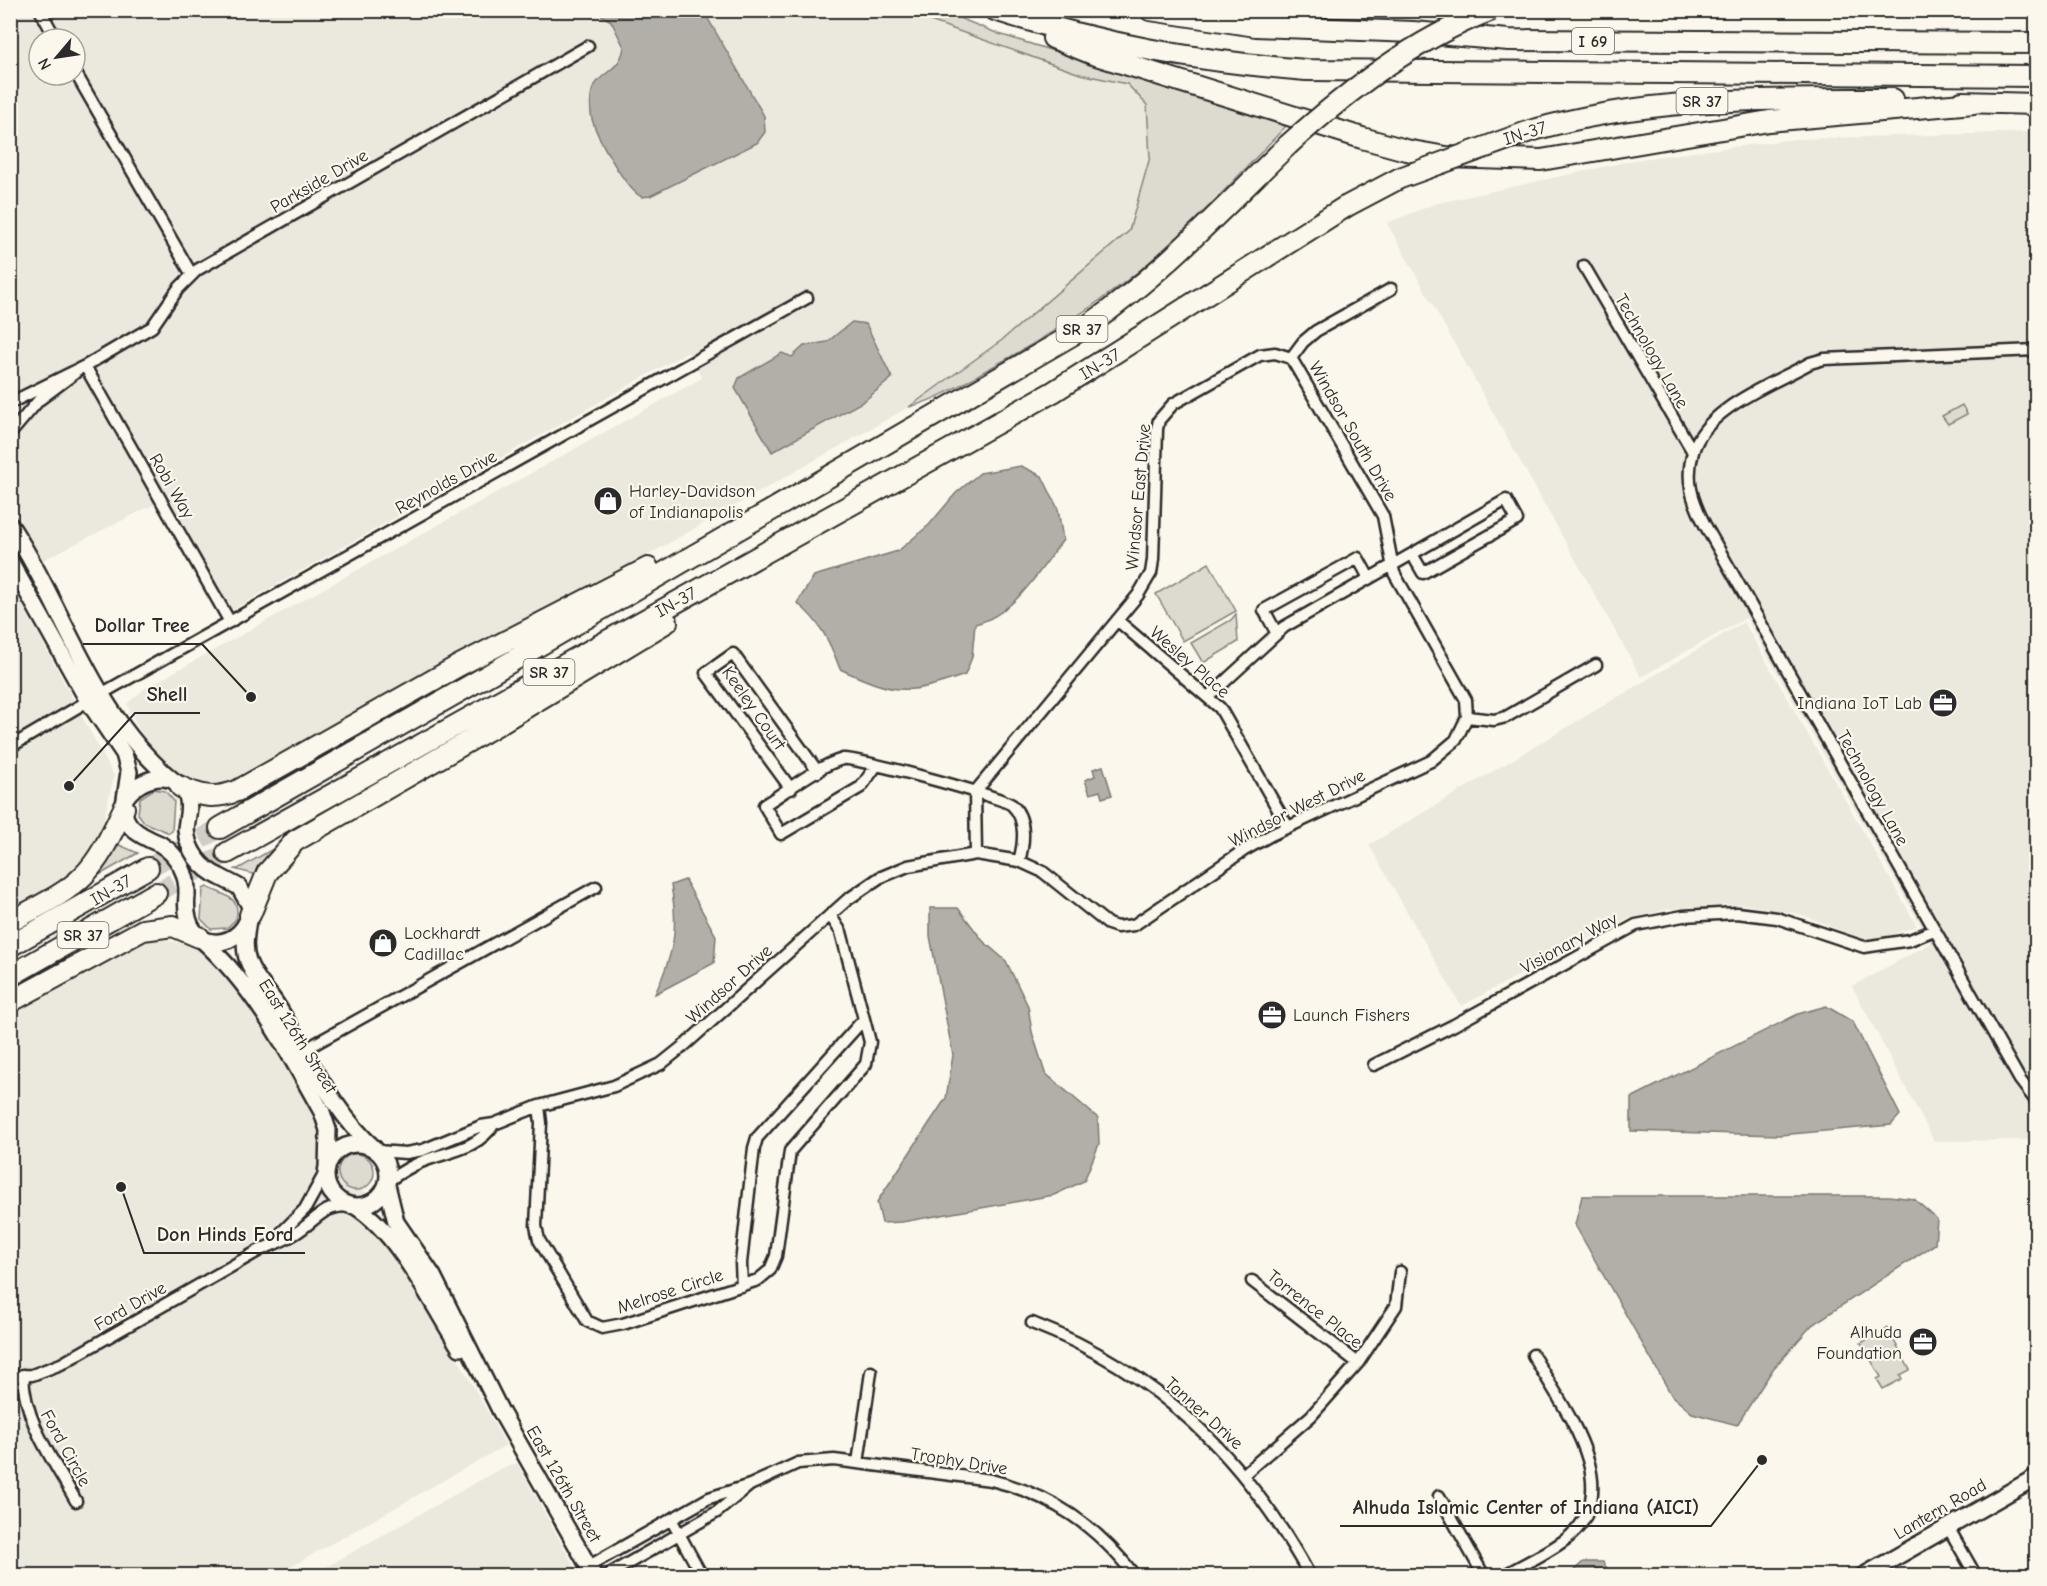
<svg xmlns="http://www.w3.org/2000/svg" width="2047" height="1586" font-family="'Comic Neue',sans-serif">
  <style>
    .built { fill: #ebe8de; fill-rule: evenodd }
    .green { fill: #dddad0; stroke: #84827e; stroke-width: 1.5 }
    .water { fill: #b1afa7; stroke: #7b7a75; stroke-width: 1.5 }
    .lines { fill: none; stroke-linecap: round; stroke-linejoin: round }
    .highway-tunnel { stroke: #d1cec5; stroke-width: 20; stroke-dasharray: 20 10; stroke-linecap: butt }
    .street-casing { stroke: #2b2b2b; stroke-width: 15 }
    .secondary-casing { stroke: #2b2b2b; stroke-width: 20 }
    .highway-casing { stroke: #2b2b2b; stroke-width: 24 }
    .street { stroke: #fbf7ec; stroke-width: 10 }
    .secondary { stroke: #fbf7ec; stroke-width: 15 }
    .highway { stroke: #fbf7ec; stroke-width: 20 }
    .secondary-bridge-casing { stroke: #2b2b2b; stroke-width: 20; stroke-linecap: butt }
    .highway-bridge-casing { stroke: #2b2b2b; stroke-width: 24; stroke-linecap: butt }
    .secondary-bridge { stroke: #fbf7ec; stroke-width: 15 }
    .highway-bridge { stroke: #fbf7ec; stroke-width: 20 }
    .labels { text-anchor: middle; stroke-width: 4.5; stroke-linejoin: round; paint-order: stroke }
    .shield { fill: #fbf7ec; stroke: #696865; stroke-width: 1.5 }
    .shield-label { font-size: 16px; font-weight: bold; fill: #2b2b2b }
    .street-label { font-size: 18px; fill: #2b2b2b; stroke: #fbf7ec }
    .poi-label { font-size: 18px; fill: #2b2b2b; stroke: #fbf7ec; text-anchor: start }
    .leader { fill: none; stroke: #2b2b2b; stroke-width: 2 }
    .callout-dot { fill: #2b2b2b; stroke: #fbf7ec; stroke-width: 2 }
    .callout-label { font-size: 20px; text-anchor: middle; font-weight: bold; fill: #2b2b2b; stroke: #fbf7ec; stroke-width: 4.5; stroke-linejoin: round; paint-order: stroke }
  </style>
  <rect width="100%" height="100%" fill="#fbf7ec"/>
  <filter id="ink" filterUnits="userSpaceOnUse"><feTurbulence type="fractalNoise" baseFrequency=".0167" numOctaves="2"/><feDisplacementMap in="SourceGraphic" scale="12" xChannelSelector="R" yChannelSelector="G"/><feConvolveMatrix kernelMatrix="1 2 1 2 8 2 1 2 1" color-interpolation-filters="sRGB"/></filter>
  <g filter="url(#ink)">
    <path class="built" d="M 11,11 L 902,11 L 1080,74 L 1127,84 L 1147,105 L 1150,157 L 1129,231 L 1002,340 L 909,407 L 251,780 L 217,791 L 181,791 L 138,728 L 127,704 L 144,689 L 702,378 L 688,352 L 232,610 L 163,500 L 39,562 L 11,512 ZM 39,39 L 75,39 L 75,75 L 39,75 Z
      M 2036,132 L 2036,1140 L 1934,1141 L 1852,986 L 1931,943 L 1746,618 L 1641,677 L 1387,223 L 1434,204 L 1640,159 L 1795,139 Z
      M 10,581 L 114,776 L 101,831 L 88,861 L 47,892 L 10,913 Z
      M 1744,622 L 1917,926 L 1869,942 L 1803,915 L 1744,904 L 1669,909 L 1624,920 L 1461,1006 L 1369,845 Z
      M 152,938 L 231,952 L 506,1445 L 276,1575 L 11,1576 L 11,1008 L 134,941 Z
      M 517,1463 L 579,1575 L 312,1575 L 500,1469 Z"/>
    <path class="green" d="M 902,11 L 942,11 L 999,34 L 1288,124 C 1244,170 1201,217 1153,259 C 1105,301 1050,335 994,366 C 966,381 940,399 909,407 L 1002,340 L 1129,231 L 1150,157 L 1147,105 L 1127,84 L 1080,74 Z
      M 1962,405 L 1967,414 L 1948,424 L 1942,416 Z
      M 1209,563 L 1236,611 L 1183,641 L 1156,594 Z
      M 1236,614 L 1238,642 L 1203,663 L 1191,643 L 1231,620 Z
      M 154,789 L 165,791 L 174,801 L 172,831 L 169,833 L 145,823 L 138,814 L 140,798 Z
      M 285,842 L 257,875 L 234,869 L 238,869 Z
      M 117,844 L 138,853 L 80,886 Z
      M 207,887 C 222,895 242,896 236,919 L 227,928 L 211,929 L 201,919 L 203,889 Z
      M338 1172a18 18 0 1 1 36 0a18 18 0 1 1-36 0Z
      M 1887,1328 L 1910,1370 L 1900,1375 L 1902,1379 L 1883,1389 L 1877,1379 L 1881,1377 L 1861,1343 Z"/>
    <path class="water" d="M 703,10 L 764,116 L 765,132 L 757,143 L 650,196 L 642,197 C 626,190 597,137 592,119 C 590,111 590,99 592,91 C 599,71 620,73 624,47 L 611,21 L 594,11 Z
      M 852,322 L 866,324 L 892,378 L 864,401 L 772,452 L 735,388 L 739,378 L 782,353 L 792,357 L 804,346 L 827,342 Z
      M 1021,466 L 1042,476 L 1058,509 L 1063,540 C 1040,570 1014,615 975,624 L 972,657 L 965,675 C 907,695 896,695 840,669 C 830,642 820,621 797,603 L 814,576 L 898,551 L 929,525 L 956,493 L 980,473 Z
      M 1103,766 L 1112,795 L 1102,798 L 1100,791 L 1090,794 L 1085,780 L 1095,776 L 1093,769 Z
      M 685,880 L 716,936 L 714,963 L 655,994 C 674,952 679,931 671,885 Z
      M 930,908 L 958,908 L 983,941 L 1006,961 L 1028,1006 L 1032,1032 L 1045,1073 L 1098,1118 L 1099,1144 L 1084,1181 L 1054,1195 L 902,1222 L 882,1223 L 877,1202 L 946,1098 L 953,1055 L 930,936 Z
      M 1826,1006 L 1853,1022 L 1900,1115 L 1891,1125 L 1780,1135 L 1631,1131 L 1631,1098 L 1798,1014 Z
      M 1582,1196 L 1889,1196 L 1914,1199 L 1937,1219 L 1935,1244 L 1812,1325 L 1773,1369 L 1737,1425 L 1692,1413 L 1672,1396 L 1575,1225 Z
      M 1583,1562 L 1603,1562 L 1611,1575 L 1569,1575 Z"/>
    <g class="lines">
      <path class="highway-tunnel" d="M 148,868 L 220,828
        M 156,893 L 227,853"/>
      <g class="street-casing">
        <path id="street" d="M 40,10 L 56,39
          M 75,72 L 192,275
          M 1584,266 L 1693,452 C 1685,480 1692,500 1705,525 L 2020,1080 L 2036,1101
          M 1291,358 L 1383,516 L 1394,573 L 1466,700 L 1467,717
          M 85,366 L 230,622
          M 10,403 L 85,366 L 152,327 L 178,289 L 197,270 L 588,46
          M 10,434 L 39,400 L 75,373
          M 1693,452 C 1705,408 1773,384 1810,363 L 1824,359 L 2036,350
          M 1506,500 L 1517,520 L 1423,573 L 1412,554 Z
          M 1117,620 L 1220,708 L 1288,827
          M 1276,632 L 1264,610 L 1358,558 L 1369,578
          M 101,694 L 807,298
          M 1208,697 L 1284,627 L 1412,554
          M 10,747 L 88,701
          M 876,766 L 861,787 L 781,834 L 764,805 C 786,792 819,765 843,759 C 854,757 1003,797 1012,805 C 1027,819 1024,844 1019,861
          M 791,789 L 706,673 L 733,654 L 818,772
          M 976,854 L 975,792 L 1138,595 L 1151,573 L 1153,560 L 1157,429 L 1159,420 L 1173,404 L 1260,355 L 1275,353 L 1291,358 L 1303,342 L 1316,331 L 1391,289
          M 304,1050 L 596,887
          M 1374,1065 L 1454,1025 L 1636,925 L 1683,916 L 1737,913 L 1777,918 L 1864,947 L 1910,940 L 1934,930
          M 539,1106 L 541,1123 L 536,1226 L 539,1240 L 587,1321 L 602,1328 L 623,1324 L 758,1280 L 770,1270 L 776,1256 L 790,1151 L 866,1064 L 870,1042 L 864,1019
          M 377,1151 L 406,1153 L 423,1150 L 481,1126 L 494,1124 L 539,1106 L 614,1086 L 661,1064 L 686,1044 L 847,900 L 879,878 L 908,866 L 976,854 L 1019,861 L 1043,872 L 1108,924 L 1117,927 L 1134,925 L 1243,851 L 1271,835 L 1431,761 L 1456,740 L 1467,717 L 1494,720 L 1506,717 L 1596,665
          M 388,1181 C 398,1174 409,1167 421,1162 C 447,1151 476,1151 494,1124
          M 275,1239 L 305,1209 L 326,1171
          M 1252,1281 L 1358,1363
          M 742,1286 L 741,1263 L 754,1148 L 757,1138 L 864,1019 L 841,932 L 830,915
          M 1032,1323 C 1159,1372 1245,1458 1310,1576
          M 23,1375 C 24,1422 54,1461 76,1501
          M 10,1376 L 32,1375 L 61,1364 L 260,1250 C 272,1245 285,1240 296,1233 C 317,1220 322,1205 351,1206
          M 858,1463 L 871,1372
          M 1244,1474 L 1311,1416 L 1358,1363 L 1396,1306 L 1400,1272
          M 1439,1496 L 1484,1576
          M 671,1519 L 702,1576
          M 1948,1527 L 1976,1576
          M 589,1566 L 709,1498 L 750,1485
          M 606,1576 L 717,1512 L 750,1485 L 798,1463 L 834,1460 L 991,1480 C 1052,1495 1097,1526 1135,1576
          M 1503,1576 C 1525,1563 1551,1552 1570,1536 C 1627,1486 1560,1404 1533,1355"/>
      </g>
      <g class="secondary-casing">
        <path id="secondary" d="M 10,525 C 66,610 93,717 175,782
          M 10,561 L 88,701 L 124,754 L 129,772 L 125,799
          M 160,844 C 138,835 119,825 125,799 C 138,777 176,767 187,796 C 191,807 187,818 186,829
          M 187,895 C 180,961 250,951 250,906 L 239,887 L 220,877
          M 248,920 C 246,934 243,948 248,961 C 253,977 267,990 276,1004 C 308,1053 330,1109 375,1149
          M 201,939 C 254,986 288,1051 322,1112 L 328,1130 L 327,1169
          M326 1175a31 31 0 1 1 62 0a31 31 0 1 1-62 0Z
          M 387,1185 L 396,1222 L 433,1276 L 501,1412 L 594,1576
          M 355,1206 C 401,1235 431,1304 460,1348
          M 1863,1576 L 2036,1477"/>
      </g>
      <g class="highway-casing">
        <path id="highway" d="M 995,10 C 1101,44 1195,61 1306,70 L 2036,76
          M 1150,10 L 1256,26 L 1413,32 L 1509,40 L 2036,43
          M 1053,38 L 1093,54 L 1362,138 L 1406,150 L 1446,157 L 1541,160 L 1769,121 L 1974,103
          M 1962,102 L 2036,104
          M 1530,131 C 1649,96 1771,99 1893,99
          M 181,787 C 201,797 216,799 237,791 L 458,666 L 648,568
          M 220,828 L 490,674 L 1086,327 C 1161,275 1222,209 1288,145
          M 227,853 L 1053,392 L 1345,207
          M 250,915 L 267,873 L 295,841 L 495,726 L 667,622
          M 10,922 C 34,908 63,896 83,876 C 102,857 112,832 124,808
          M 10,946 L 148,868
          M 10,976 L 156,893
          M 10,1002 L 143,930 L 173,926 L 199,937"/>
      </g>
      <use href="#street" class="street"/>
      <use href="#secondary" class="secondary"/>
      <use href="#highway" class="highway"/>
      <g class="secondary-bridge-casing">
        <path id="secondary-bridge" d="M 186,829 C 187,850 201,869 220,877
          M 160,844 C 178,855 188,874 187,895"/>
      </g>
      <g class="highway-bridge-casing">
        <path id="highway-bridge" d="M 1288,145 C 1348,91 1414,39 1492,10
          M 1345,207 L 1400,178 L 1530,131"/>
      </g>
      <use href="#secondary-bridge" class="secondary-bridge"/>
      <use href="#highway-bridge" class="highway-bridge"/>
    </g>
  </g>
  <defs>
    <g id="shop-disc" transform="scale(1.5)"><circle r="9.5" fill="#2b2b2b" stroke="#fbf7ec"/><path d="M-5-2.5h2.3a2.7 3.5 0 0 1 5.4 0H5L5.5 6h-11ZM-1.5-2.5h3a1.5 2.3 0 0 0-3 0Z" fill="#fff"/></g>
    <g id="office-disc" transform="scale(1.5)"><circle r="9.5" fill="#2b2b2b" stroke="#fbf7ec"/><path d="M-6-3h4V-5.5h4V-3h4V5H-6ZM-1-4.5V-3h2v-1.5ZM-6 0V1H6V0Z" fill="#fff"/></g>
  </defs>
  <g fill-rule="evenodd">
    <use href="#shop-disc" x="608" y="501"/>
    <use href="#office-disc" x="1943" y="703"/>
    <use href="#shop-disc" x="383" y="943"/>
    <use href="#office-disc" x="1272" y="1015"/>
    <use href="#office-disc" x="1923" y="1342"/>
  </g>
  <g class="labels">
    <g class="shield">
      <rect x="1572" y="28" width="42" height="26" rx="4.5"/>
      <rect x="1676.5" y="88" width="51" height="26" rx="4.5"/>
      <rect x="1056.5" y="316" width="51" height="26" rx="4.5"/>
      <rect x="523.5" y="659" width="51" height="26" rx="4.5"/>
      <rect x="57.5" y="922" width="51" height="26" rx="4.5"/>
    </g>
    <g class="shield-label">
      <text x="1593" y="47">I 69</text>
      <text x="1702" y="107">SR 37</text>
      <text x="1082" y="335">SR 37</text>
      <text x="549" y="678">SR 37</text>
      <text x="83" y="941">SR 37</text>
    </g>
    <g class="street-label">
      <text transform="translate(1525 133) rotate(-17)" y="6">IN-37</text>
      <text transform="translate(319 181) rotate(-30)" y="6">Parkside Drive</text>
      <text transform="translate(1652 351) rotate(60)" y="6">Technology Lane</text>
      <text transform="translate(1100 364) rotate(-31)" y="6">IN-37</text>
      <text transform="translate(1353 431) rotate(60)" y="6">Windsor South Drive</text>
      <text transform="translate(446 482) rotate(-29)" y="6">Reynolds Drive</text>
      <text transform="translate(172 486) rotate(60)" y="6">Robi Way</text>
      <text transform="translate(1138 497) rotate(-85)" y="6">Windsor East Drive</text>
      <text transform="translate(676 602) rotate(-29)" y="6">IN-37</text>
      <text transform="translate(1190 662) rotate(41)" y="6">Wesley Place</text>
      <text transform="translate(754 708) rotate(55)" y="6">Keeley Court</text>
      <text transform="translate(1873 788) rotate(61)" y="6">Technology Lane</text>
      <text transform="translate(1297 808) rotate(-27)" y="6">Windsor West Drive</text>
      <text transform="translate(111 890) rotate(-30)" y="6">IN-37</text>
      <text transform="translate(1569 943) rotate(-29)" y="6">Visionary Way</text>
      <text transform="translate(729 984) rotate(-42)" y="6">Windsor Drive</text>
      <text transform="translate(298 1036) rotate(58)" y="6">East 126th Street</text>
      <text transform="translate(670 1291) rotate(-18)" y="6">Melrose Circle</text>
      <text transform="translate(130 1306) rotate(-30)" y="6">Ford Drive</text>
      <text transform="translate(1315 1309) rotate(38)" y="6">Torrence Place</text>
      <text transform="translate(1204 1413) rotate(42)" y="6">Tanner Drive</text>
      <text transform="translate(66 1448) rotate(61)" y="6">Ford Circle</text>
      <text transform="translate(959 1461) rotate(9)" y="6">Trophy Drive</text>
      <text transform="translate(564 1484) rotate(60)" y="6">East 126th Street</text>
      <text transform="translate(1940 1509) rotate(-30)" y="6">Lantern Road</text>
    </g>
    <g class="poi-label">
      <text x="629" y="497">Harley-Davidson<tspan x="629" dy="21">of Indianapolis</tspan></text>
      <text x="1922" y="709" text-anchor="end">Indiana IoT Lab</text>
      <text x="404" y="939">Lockhardt<tspan x="404" dy="21">Cadillac</tspan></text>
      <text x="1293" y="1021">Launch Fishers</text>
      <text x="1902" y="1338" text-anchor="end">Alhuda<tspan x="1902" dy="21">Foundation</tspan></text>
    </g>
  </g>
  <path class="leader" d="M251 697L202 644H83M69 786L135 713H200M121 1187L144 1253H305M1762 1460L1711 1526H1340"/>
  <g class="callout-dot">
    <circle cx="251" cy="697" r="6"/>
    <circle cx="69" cy="786" r="6"/>
    <circle cx="121" cy="1187" r="6"/>
    <circle cx="1762" cy="1460" r="6"/>
  </g>
  <g class="callout-label">
    <text x="142" y="632">Dollar Tree</text>
    <text x="167" y="701">Shell</text>
    <text x="225" y="1241">Don Hinds Ford</text>
    <text x="1526" y="1514">Alhuda Islamic Center of Indiana (AICI)</text>
  </g>
  <rect width="2047" height="1586" fill="none" stroke="#fbf7ec" stroke-width="36"/>
  <rect x="18" y="18" width="2011" height="1550" fill="none" stroke="#2b2b2b" stroke-width="2" filter="url(#ink)"/>
  <g transform="translate(57 57) rotate(241)"><circle r="28" fill="#fbf7ec" stroke="#a8a59f" stroke-width="1.5"/>
  <path d="M0-4.5L10 22L0 15L-10 22Z" fill="#2b2b2b"/>
  <text y="-9" font-size="16" font-weight="bold" text-anchor="middle" fill="#2b2b2b">N</text>
  </g>
</svg>
